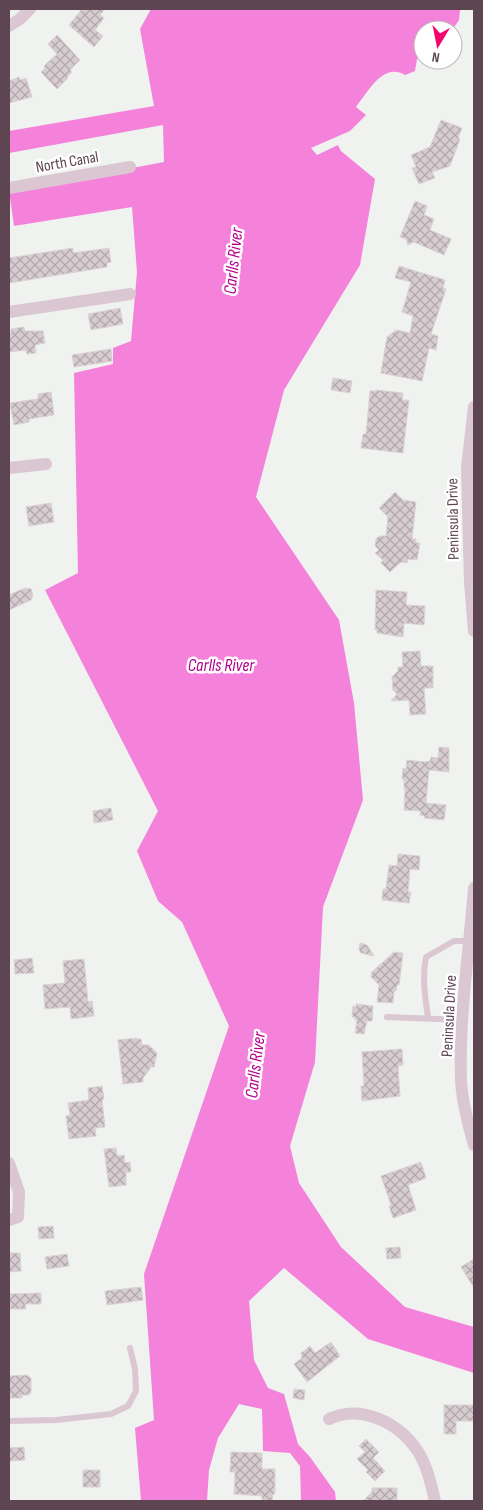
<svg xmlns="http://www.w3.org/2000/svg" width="483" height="1510" font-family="'Sofia Sans Condensed',sans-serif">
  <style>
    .water { fill: #f482db }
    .building { fill: url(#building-cross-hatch); stroke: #dbd2d5 }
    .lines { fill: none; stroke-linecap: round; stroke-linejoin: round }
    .lane { stroke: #dac7d1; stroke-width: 6 }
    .street { stroke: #dac7d1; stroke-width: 12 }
    .labels { text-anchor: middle; stroke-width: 5; stroke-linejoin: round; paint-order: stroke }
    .street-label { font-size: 16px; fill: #5e4552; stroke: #fff }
    .water-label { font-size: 18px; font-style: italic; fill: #b6008e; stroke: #fff }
  </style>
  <defs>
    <pattern id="building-cross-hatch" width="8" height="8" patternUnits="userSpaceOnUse" patternTransform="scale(1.25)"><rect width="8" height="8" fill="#d7cdd1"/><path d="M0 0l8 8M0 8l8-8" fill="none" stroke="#b2a8ac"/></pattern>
  </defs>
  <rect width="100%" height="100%" fill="#eff2ef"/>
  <path class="water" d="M 151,9 L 460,9 L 460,10 L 459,20 L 452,30 L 423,30 L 423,54 L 417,59 L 415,71 L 405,75 C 383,62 368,92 356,107 L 366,115 L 350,131 L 311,148 L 317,155 L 338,145 L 341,151 L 375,179 L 360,265 L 284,390 L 256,497 L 339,620 L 354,703 L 363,800 L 323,907 L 315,1062 L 290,1146 L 299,1183 L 341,1247 L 405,1307 L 474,1327 L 474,1373 L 368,1339 L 284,1268 L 249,1301 L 254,1360 L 268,1388 L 284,1394 L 298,1444 L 310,1457 L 335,1492 L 336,1501 L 301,1501 L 300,1466 L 290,1453 L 263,1451 L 262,1409 L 239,1404 L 218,1438 L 209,1470 L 207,1501 L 141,1501 L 135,1428 L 154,1420 L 144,1274 L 229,1026 L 182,922 L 158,901 L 137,851 L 158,811 L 45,590 L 78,573 L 74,373 L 113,364 L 113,348 L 131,341 L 137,272 L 132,207 L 14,226 L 9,191 L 164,162 L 163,125 L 9,153 L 9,131 L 154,106 L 140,29 Z"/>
  <path class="building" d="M 82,9 L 105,9 L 100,15 L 104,18 L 95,30 L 103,36 L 94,47 L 69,25 Z
    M 57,35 L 80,60 L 70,70 L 72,72 L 67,77 L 68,78 L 57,89 L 41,72 L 45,68 L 44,66 L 57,54 L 48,44 Z
    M 19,77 L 20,80 L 26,78 L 32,97 L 9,103 L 9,81 Z
    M 441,120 L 462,128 L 458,138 L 460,139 L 450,166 L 432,172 L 435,178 L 419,184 L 412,168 L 416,167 L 411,155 L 430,147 Z
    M 415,201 L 427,206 L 424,215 L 434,219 L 430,230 L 451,239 L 444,255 L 414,242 L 408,245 L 406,239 L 400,237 Z
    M 73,248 L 73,253 L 109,248 L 111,262 L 107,263 L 107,267 L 9,283 L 9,258 Z
    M 399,266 L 445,280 L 443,288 L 446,289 L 431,334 L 438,336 L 436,350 L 429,348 L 422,381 L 381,373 L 387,337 L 396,330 L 410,333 L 413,316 L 402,312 L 411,282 L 395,278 Z
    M 120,308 L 123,324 L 91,330 L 88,314 Z
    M 24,327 L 25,331 L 43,331 L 45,343 L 35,345 L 36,353 L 27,354 L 26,350 L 9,352 L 9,333 L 11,333 L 11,329 Z
    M 111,349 L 112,361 L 74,367 L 72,355 Z
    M 333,378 L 352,381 L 350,393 L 331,390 Z
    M 376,390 L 403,393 L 402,400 L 409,400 L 403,453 L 361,448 L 363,434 L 366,434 L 370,391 L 376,391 Z
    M 51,392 L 54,415 L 29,419 L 29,422 L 14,425 L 10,403 L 38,399 L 38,394 Z
    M 395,492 L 403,500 L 416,502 L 412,539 L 416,539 L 416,543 L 420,543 L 417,560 L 408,559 L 407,563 L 401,562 L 390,572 L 381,563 L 383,560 L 375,553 L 379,550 L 375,546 L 376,539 L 379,536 L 386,536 L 388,517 L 379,508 Z
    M 51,503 L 54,522 L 29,526 L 26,507 Z
    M 25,588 L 31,589 L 33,595 L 31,600 L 9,610 L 9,595 Z
    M 376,590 L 407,592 L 406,605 L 425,606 L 424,625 L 404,623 L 403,637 L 377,633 L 377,630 L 375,630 Z
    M 420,651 L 421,666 L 433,666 L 433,688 L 424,688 L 426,714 L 410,715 L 409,700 L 391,701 L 397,694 L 393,690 L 392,677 L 398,671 L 398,667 L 403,667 L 402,652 Z
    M 439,747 L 449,748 L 449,772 L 429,770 L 426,803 L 446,805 L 444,820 L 424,818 L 425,816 L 420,815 L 421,811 L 404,810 L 405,789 L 404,788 L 404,779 L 402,779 L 403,768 L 406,769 L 407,760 L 425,762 L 430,761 L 431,757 L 438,758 Z
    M 111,808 L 113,820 L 94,823 L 93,811 Z
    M 398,854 L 420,856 L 419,870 L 410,869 L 408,892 L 411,892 L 409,903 L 382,900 L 383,889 L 386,889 L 389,865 L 397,866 Z
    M 360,943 L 367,945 L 374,956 L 361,953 L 359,950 Z
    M 394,952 L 403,953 L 399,985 L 397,985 L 396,991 L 394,991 L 393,1003 L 377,1002 L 379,985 L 371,977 L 372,972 Z
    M 32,958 L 34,973 L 15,974 L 14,960 Z
    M 84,959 L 88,1002 L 92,1001 L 94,1016 L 71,1019 L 70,1007 L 45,1009 L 43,985 L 65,983 L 63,961 Z
    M 356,1004 L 373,1006 L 372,1021 L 367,1021 L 364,1034 L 355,1033 L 357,1020 L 355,1020 L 355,1017 L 352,1017 L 353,1006 L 356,1007 Z
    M 137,1038 L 137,1039 L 141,1039 L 142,1045 L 149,1045 L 157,1053 L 154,1067 L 151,1067 L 143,1078 L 143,1082 L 123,1084 L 118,1040 Z
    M 402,1049 L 403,1065 L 398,1066 L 400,1096 L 362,1101 L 361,1086 L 364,1086 L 362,1052 Z
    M 102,1086 L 104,1099 L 102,1100 L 105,1127 L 95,1128 L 96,1136 L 69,1139 L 66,1116 L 70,1115 L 68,1103 L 89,1100 L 88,1088 Z
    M 116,1148 L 117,1156 L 124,1155 L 125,1163 L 130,1162 L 131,1172 L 126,1172 L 126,1185 L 109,1187 L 104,1149 Z
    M 421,1162 L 426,1178 L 408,1185 L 416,1210 L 393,1218 L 389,1206 L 391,1205 L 381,1176 Z
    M 53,1226 L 54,1238 L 39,1239 L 38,1227 Z
    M 400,1247 L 401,1258 L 387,1259 L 386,1248 Z
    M 9,1253 L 20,1253 L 21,1271 L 9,1272 Z
    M 67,1254 L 69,1266 L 47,1269 L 45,1257 Z
    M 474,1259 L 474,1288 L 461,1267 Z
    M 141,1287 L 143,1300 L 107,1305 L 105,1291 Z
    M 41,1293 L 41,1304 L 25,1304 L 26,1309 L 9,1309 L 9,1294 Z
    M 331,1342 L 340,1356 L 307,1382 L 294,1364 L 302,1358 L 301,1353 L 310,1346 L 315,1353 Z
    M 27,1375 L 31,1378 L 31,1393 L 28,1395 L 22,1395 L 22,1398 L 9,1398 L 9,1376 Z
    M 294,1389 L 305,1390 L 304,1400 L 293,1398 Z
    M 444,1405 L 474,1405 L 474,1421 L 456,1421 L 456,1434 L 444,1434 Z
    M 366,1439 L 379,1452 L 373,1458 L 385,1471 L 375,1481 L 366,1472 L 368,1470 L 357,1459 L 365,1452 L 359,1446 Z
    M 24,1447 L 25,1460 L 9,1461 L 9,1448 Z
    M 231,1452 L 262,1453 L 262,1469 L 275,1469 L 275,1494 L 273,1494 L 272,1501 L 262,1501 L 262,1496 L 234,1494 L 235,1472 L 230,1472 Z
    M 83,1470 L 100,1470 L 100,1487 L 83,1487 Z
    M 372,1488 L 397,1488 L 397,1501 L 363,1501 L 372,1492 Z"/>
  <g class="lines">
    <path class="lane" d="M 387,1017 L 463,1020
      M 428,1017 C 425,997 422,977 426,957 L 454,941 L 470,941
      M 9,1421 L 56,1420 L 111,1414 L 128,1406 L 136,1391 L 135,1369 L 130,1348"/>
    <path class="street" d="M 9,26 L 20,19 L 30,9
      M 9,188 L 130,167
      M 9,312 L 130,294
      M 474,407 L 467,467 L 470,582 L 474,631
      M 9,468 L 46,464
      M 474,888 C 469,952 459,1017 461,1080 C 462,1102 468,1124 474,1145
      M 9,1163 L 19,1192 L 18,1217 L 9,1220
      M 329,1419 C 360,1404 398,1422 417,1450 C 427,1465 431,1484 435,1501"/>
  </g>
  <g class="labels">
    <g class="street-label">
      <text transform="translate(67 161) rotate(-10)" y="6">North Canal</text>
      <text transform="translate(452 519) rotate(-91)" y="6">Peninsula Drive</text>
      <text transform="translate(448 1016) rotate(-87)" y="6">Peninsula Drive</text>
    </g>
    <g class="water-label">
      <text transform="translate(233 261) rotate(-84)" y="6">Carlls River</text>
      <text x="221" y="671">Carlls River</text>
      <text transform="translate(255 1065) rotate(-83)" y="6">Carlls River</text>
    </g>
  </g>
  <rect width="483" height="1510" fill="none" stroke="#5e4552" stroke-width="20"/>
  <g transform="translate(438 45) rotate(190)"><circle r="24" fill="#ffffff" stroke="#bfb5ba"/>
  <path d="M0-4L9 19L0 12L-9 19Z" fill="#f2086c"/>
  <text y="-8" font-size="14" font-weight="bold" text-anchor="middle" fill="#5e4552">N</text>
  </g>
</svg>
